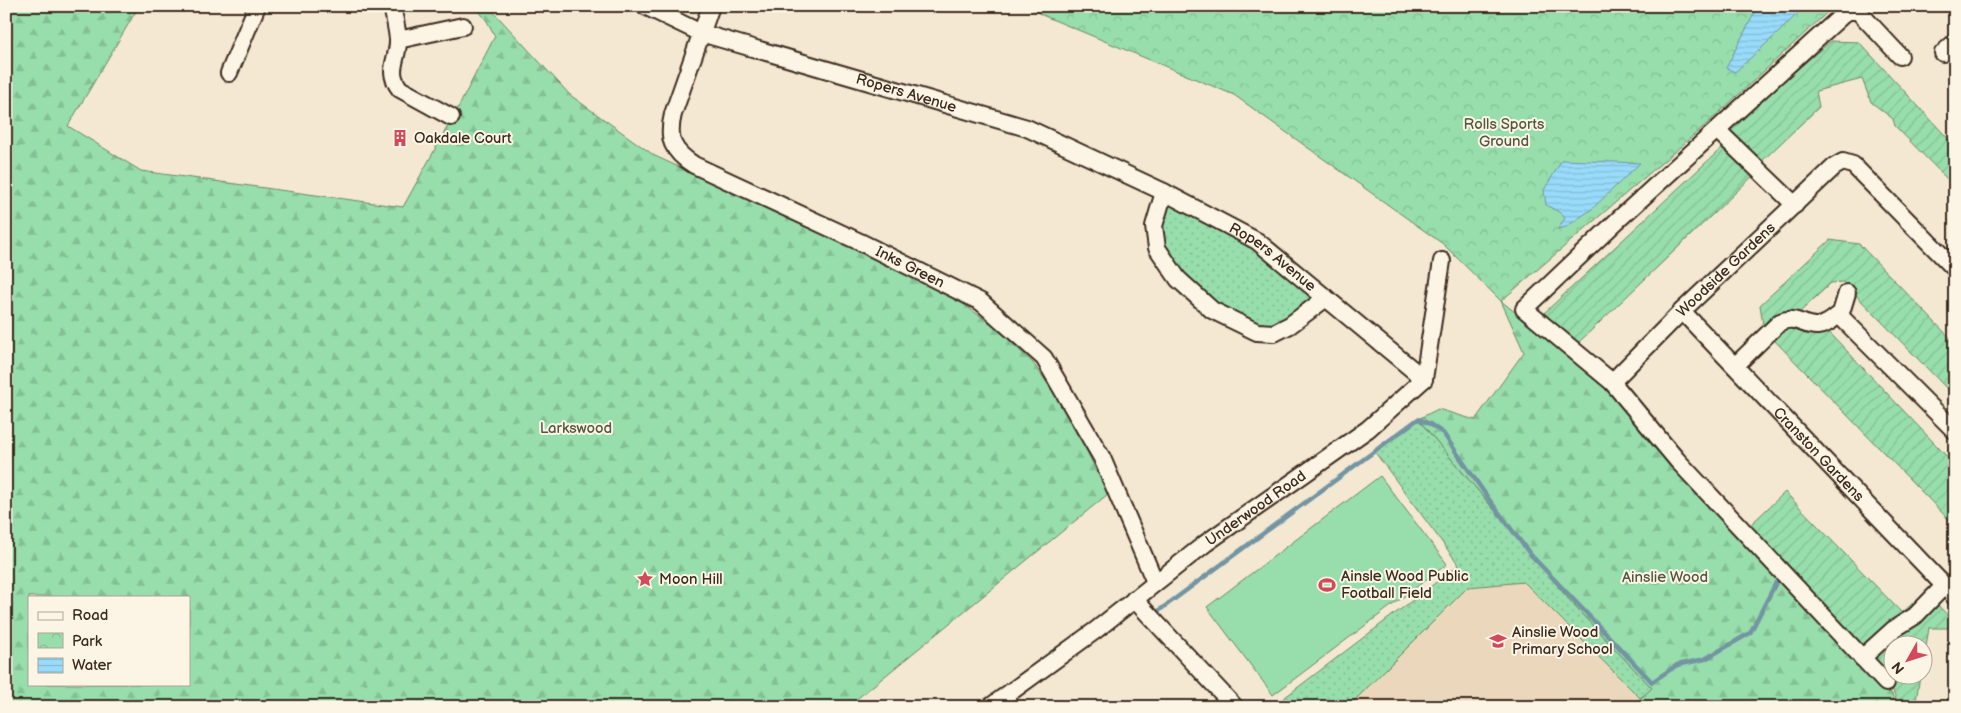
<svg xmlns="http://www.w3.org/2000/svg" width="1961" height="713" font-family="'Balsamiq Sans',sans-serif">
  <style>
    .built { fill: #ebd8bc }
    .grass { fill: url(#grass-dots); stroke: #698465 }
    .forest { fill: url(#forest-firs); stroke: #698465; fill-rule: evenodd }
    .park { fill: url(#park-crowns); stroke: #698465 }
    .garden { fill: url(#garden-furrows); stroke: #698465 }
    .pitch { fill: #97deac; stroke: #698465 }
    .water { fill: url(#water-rules); stroke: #7394a2 }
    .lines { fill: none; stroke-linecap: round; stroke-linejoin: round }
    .stream { stroke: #7394a2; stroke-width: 4.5 }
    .minor-casing { stroke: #3b2a1e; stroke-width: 20 }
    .minor { stroke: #fcf5e5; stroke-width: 16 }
    .labels { text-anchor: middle; stroke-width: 4; stroke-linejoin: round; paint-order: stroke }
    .street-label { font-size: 15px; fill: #3b2a1e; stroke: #fcf5e5 }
    .park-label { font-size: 15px; fill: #525742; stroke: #fcf5e5 }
    .poi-label { font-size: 15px; fill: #3b2a1e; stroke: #fcf5e5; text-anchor: start }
  </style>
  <defs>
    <pattern id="grass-dots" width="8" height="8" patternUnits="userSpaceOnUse" patternTransform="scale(1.25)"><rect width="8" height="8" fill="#97deac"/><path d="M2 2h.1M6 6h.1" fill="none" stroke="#83bf94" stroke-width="1.8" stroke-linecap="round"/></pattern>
    <pattern id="forest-firs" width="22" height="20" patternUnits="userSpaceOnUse" patternTransform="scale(1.25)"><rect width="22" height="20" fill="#97deac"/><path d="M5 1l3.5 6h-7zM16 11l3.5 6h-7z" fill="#83bf94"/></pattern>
    <pattern id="park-crowns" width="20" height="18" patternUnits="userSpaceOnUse" patternTransform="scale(1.25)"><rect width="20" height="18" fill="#97deac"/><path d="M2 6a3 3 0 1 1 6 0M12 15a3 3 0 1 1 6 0" fill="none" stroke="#83bf94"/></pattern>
    <pattern id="garden-furrows" width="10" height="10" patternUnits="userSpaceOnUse" patternTransform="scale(1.25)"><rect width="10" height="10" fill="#97deac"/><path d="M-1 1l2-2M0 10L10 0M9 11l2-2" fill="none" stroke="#83bf94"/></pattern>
    <pattern id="water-rules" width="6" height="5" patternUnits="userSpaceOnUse" patternTransform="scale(1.25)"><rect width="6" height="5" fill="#98dbfa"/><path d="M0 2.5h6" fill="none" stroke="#84bcd6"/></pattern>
  </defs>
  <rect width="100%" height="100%" fill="#f4e8d2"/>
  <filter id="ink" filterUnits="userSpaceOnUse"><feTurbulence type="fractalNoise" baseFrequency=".02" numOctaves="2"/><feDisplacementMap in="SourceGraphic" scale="10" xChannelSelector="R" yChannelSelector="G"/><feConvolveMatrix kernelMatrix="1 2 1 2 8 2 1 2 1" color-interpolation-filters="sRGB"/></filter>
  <g filter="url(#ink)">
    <path class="built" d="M 1524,582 L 1640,698 L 1631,707 L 1348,707 L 1468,587 Z"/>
    <path class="grass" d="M 1164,192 L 1257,241 L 1326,298 L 1274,333 L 1212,310 L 1157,248 Z
      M 1418,419 L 1578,610 L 1653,689 L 1640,698 L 1524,582 L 1468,587 L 1348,707 L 1272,707 L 1459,565 L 1374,451 Z"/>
    <path class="forest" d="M 6,6 L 139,6 L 68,126 L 141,171 L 403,207 L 459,106 L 495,36 L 487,21 L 475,6 L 488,6 L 570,95 L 655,156 L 936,285 L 993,325 L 1033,363 L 1067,411 L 1108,494 L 847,707 L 6,707 ZM 29,597 L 189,597 L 189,684 L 29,684 Z
      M 1501,301 L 1612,389 L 1674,463 L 1892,694 L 1895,707 L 1631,707 L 1652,688 L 1578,610 L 1418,419 L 1438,409 L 1475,420 L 1524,352 Z"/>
    <path class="park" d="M 1027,6 L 1834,6 L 1709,122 L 1501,301 L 1443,244 L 1234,95 L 1042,15 Z"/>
    <path class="garden" d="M 1831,41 L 1859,42 L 1955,146 L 1955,187 L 1895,126 L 1893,119 L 1871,102 L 1862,79 L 1816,91 L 1819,107 L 1760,163 L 1726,129 Z
      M 1727,143 L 1757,172 L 1578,343 L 1542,315 Z
      M 1830,240 L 1859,244 L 1955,343 L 1955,397 L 1843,282 L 1831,283 L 1800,312 L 1788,316 L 1764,331 L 1760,305 Z
      M 1788,326 L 1829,332 L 1955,465 L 1955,526 L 1773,339 Z
      M 1785,492 L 1902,613 L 1916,600 L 1920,604 L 1866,648 L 1803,583 L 1746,529 Z
      M 1934,601 L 1953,621 L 1949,628 L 1929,628 L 1924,659 L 1924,646 L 1894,646 L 1894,676 L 1920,676 L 1915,707 L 1899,707 L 1890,683 L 1868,658 Z"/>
    <path class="pitch" d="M 1380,476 L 1447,564 L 1273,695 L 1207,607 Z"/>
    <path class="water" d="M 1758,6 L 1794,6 L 1799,12 L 1779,32 L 1735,72 L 1726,68 Z
      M 1562,160 L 1640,163 L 1592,209 L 1566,227 L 1558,229 L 1565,218 L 1559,212 L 1546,205 L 1544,190 Z"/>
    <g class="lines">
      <path class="stream" d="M 1153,615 L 1418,419 L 1430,424 L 1443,433 L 1488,498 L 1530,554 L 1652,682 L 1677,665 L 1705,659 L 1750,633 L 1780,575"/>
      <g class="minor-casing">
        <g id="minor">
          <path d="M 392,6 C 394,17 397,28 398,39 C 399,59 385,70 400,89 L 451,117"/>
          <path id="s1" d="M 645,6 L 701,33 L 1027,128 L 1164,192 L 1257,241 L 1424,379"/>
          <path id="s2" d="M 711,6 L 673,114 C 667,139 672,151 694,165 L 860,242 L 981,302 L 1044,358 L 1102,458 L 1155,582"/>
          <path d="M 398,40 L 463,26"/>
          <path d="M 1943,53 L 1955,42"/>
          <path d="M 229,73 L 257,6"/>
          <path d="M 1717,130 L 1795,205"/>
          <path d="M 1164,192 L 1154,226 L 1157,248 L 1178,279 L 1212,310 L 1257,332 L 1274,333 L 1290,325 L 1326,298"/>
          <path id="s3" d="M 1682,311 L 1955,597"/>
          <path d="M 1840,316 L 1847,293"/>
          <path d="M 1735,366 L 1780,322 C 1802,312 1810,340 1837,316 L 1840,316 L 1955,431"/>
          <path id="s4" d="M 1612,382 L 1682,311 L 1834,167 L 1843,162 L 1853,165 L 1955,269"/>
          <path d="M 1134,599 L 1235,707"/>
          <path d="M 1862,658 L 1894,629 L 1915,616 L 1944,586"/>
          <path d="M 1886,683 L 1677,460 L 1612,382 L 1524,309 L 1620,218 L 1847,11 L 1858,11 L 1900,56"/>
          <path id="s5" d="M 990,707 L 1096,630 L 1206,543 L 1368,429 L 1424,379 L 1442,261"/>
        </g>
      </g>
      <use href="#minor" class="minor"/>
    </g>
  </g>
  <defs>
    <g id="building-bare" transform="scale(1.35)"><path d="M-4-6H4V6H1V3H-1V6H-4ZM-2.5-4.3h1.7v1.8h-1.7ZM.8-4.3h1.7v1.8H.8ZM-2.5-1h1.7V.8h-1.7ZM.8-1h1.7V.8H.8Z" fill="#d1495b" stroke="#fcf5e5" stroke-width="2.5" paint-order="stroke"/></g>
    <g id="sight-bare" transform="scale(1.35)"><path d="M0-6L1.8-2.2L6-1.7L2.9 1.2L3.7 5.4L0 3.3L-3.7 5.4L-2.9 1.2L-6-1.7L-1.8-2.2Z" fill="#d1495b" stroke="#fcf5e5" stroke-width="2.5" paint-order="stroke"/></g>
    <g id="stadium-bare" transform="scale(1.35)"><path d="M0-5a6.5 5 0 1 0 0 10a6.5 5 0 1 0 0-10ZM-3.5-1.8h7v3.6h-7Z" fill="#d1495b" stroke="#fcf5e5" stroke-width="2.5" paint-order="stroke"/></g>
    <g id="school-bare" transform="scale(1.35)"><path d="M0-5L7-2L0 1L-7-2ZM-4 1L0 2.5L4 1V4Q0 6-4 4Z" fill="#d1495b" stroke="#fcf5e5" stroke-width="2.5" paint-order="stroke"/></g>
  </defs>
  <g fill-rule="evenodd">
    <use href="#building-bare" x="400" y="138"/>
    <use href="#sight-bare" x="645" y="579"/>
    <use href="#stadium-bare" x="1327" y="585"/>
    <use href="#school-bare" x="1498" y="641"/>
  </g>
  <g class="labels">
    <g class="street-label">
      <text dy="5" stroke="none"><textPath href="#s1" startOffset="276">Ropers Avenue</textPath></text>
      <text dy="5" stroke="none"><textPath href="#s1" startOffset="680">Ropers Avenue</textPath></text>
      <text dy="5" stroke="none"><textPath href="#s2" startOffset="414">Inks Green</textPath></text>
      <text dy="5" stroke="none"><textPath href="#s4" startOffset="160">Woodside Gardens</textPath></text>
      <text dy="5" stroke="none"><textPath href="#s3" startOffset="198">Cranston Gardens</textPath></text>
      <text dy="5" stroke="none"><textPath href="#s5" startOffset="332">Underwood Road</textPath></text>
    </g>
    <g class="park-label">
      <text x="1504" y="129">Rolls Sports<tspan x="1504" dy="17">Ground</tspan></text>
      <text x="576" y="433">Larkswood</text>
      <text x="1665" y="582">Ainslie Wood</text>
    </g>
    <g class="poi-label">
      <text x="414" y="143">Oakdale Court</text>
      <text x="1341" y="581">Ainsle Wood Public<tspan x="1341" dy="17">Football Field</tspan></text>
      <text x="659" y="584">Moon Hill</text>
      <text x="1512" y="637">Ainslie Wood<tspan x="1512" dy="17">Primary School</tspan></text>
    </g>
  </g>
  <rect width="1961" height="713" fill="none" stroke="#fcf5e5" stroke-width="25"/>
  <rect x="12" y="12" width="1936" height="688" fill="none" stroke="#3b2a1e" stroke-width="2" filter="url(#ink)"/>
  <rect x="28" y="596" width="162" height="90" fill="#fcf5e5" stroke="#afa495"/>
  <rect x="38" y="612" width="25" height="8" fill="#fcf5e5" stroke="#afa495"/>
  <text x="72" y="620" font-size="15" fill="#3b2a1e">Road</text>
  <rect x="38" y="633" width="25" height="15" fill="url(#park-crowns)" stroke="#afa495"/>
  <text x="72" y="646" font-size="15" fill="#3b2a1e">Park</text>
  <rect x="38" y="658" width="25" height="15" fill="url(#water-rules)" stroke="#afa495"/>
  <text x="72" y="670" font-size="15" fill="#3b2a1e">Water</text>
  <g transform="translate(1908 660) rotate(231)"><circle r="24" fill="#fcf5e5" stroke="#afa495"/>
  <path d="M0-4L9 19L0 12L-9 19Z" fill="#d1495b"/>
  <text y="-8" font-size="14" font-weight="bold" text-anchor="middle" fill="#3b2a1e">N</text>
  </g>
</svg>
